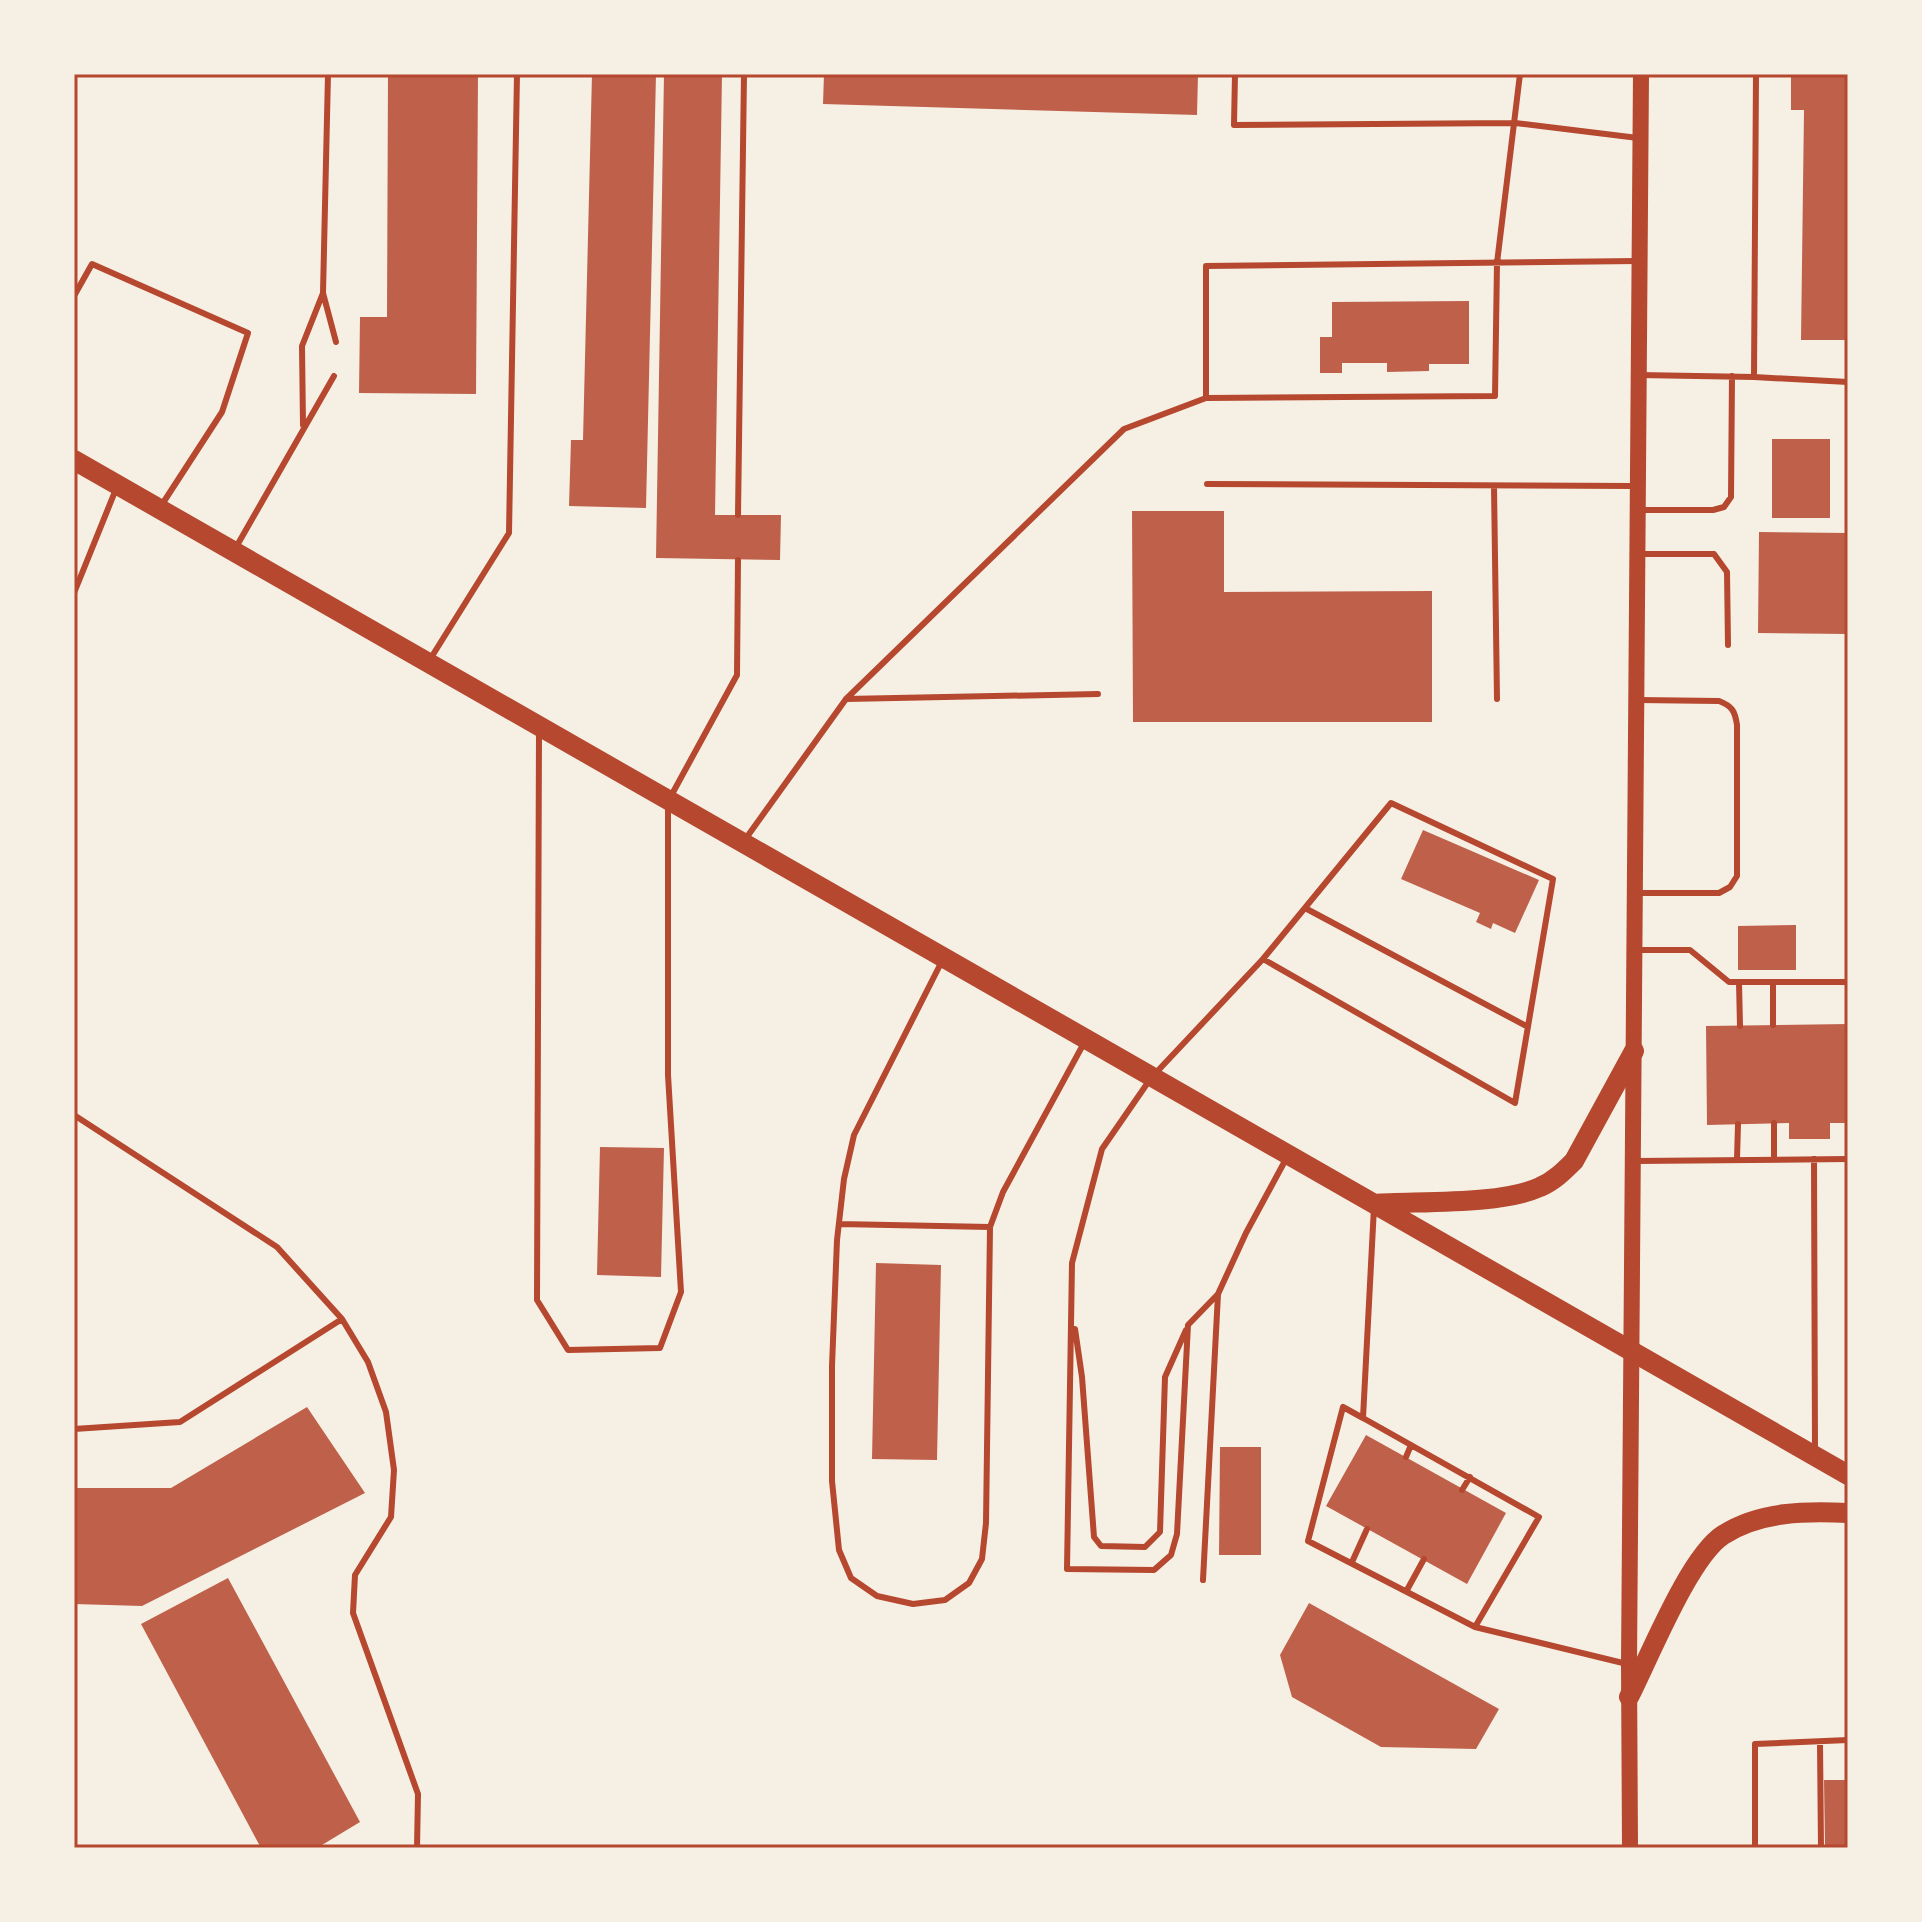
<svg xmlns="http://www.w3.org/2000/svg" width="1922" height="1922" font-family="'Public Sans',sans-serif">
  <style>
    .building { fill: #bf614a }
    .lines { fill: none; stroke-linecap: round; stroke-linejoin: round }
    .service { stroke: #b5482f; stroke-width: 6 }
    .secondary { stroke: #b5482f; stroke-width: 16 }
    .primary { stroke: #b5482f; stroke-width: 20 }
    .neatline { fill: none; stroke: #b5482f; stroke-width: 3 }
  </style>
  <rect width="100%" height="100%" fill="#f6efe4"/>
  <path class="building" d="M 388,74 L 478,74 L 476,394 L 359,393 L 360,317 L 387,317 Z
    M 592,74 L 656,74 L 646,508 L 569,506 L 571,440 L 583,440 Z
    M 664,74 L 722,74 L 715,515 L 781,515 L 780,560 L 656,558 Z
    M 824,74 L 1198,74 L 1197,115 L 823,104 Z
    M 1791,74 L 1848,74 L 1848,340 L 1801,340 L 1804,110 L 1791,110 Z
    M 1469,301 L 1469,364 L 1429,364 L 1429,371 L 1387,372 L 1387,363 L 1342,363 L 1342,373 L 1320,373 L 1320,337 L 1332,337 L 1332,302 Z
    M 1772,439 L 1830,439 L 1830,518 L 1772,518 Z
    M 1132,511 L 1224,511 L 1224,592 L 1432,591 L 1432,722 L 1133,722 Z
    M 1759,532 L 1848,533 L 1847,634 L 1758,633 Z
    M 1423,830 L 1539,880 L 1515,933 L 1493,923 L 1491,929 L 1476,922 L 1480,913 L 1401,879 Z
    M 1796,925 L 1796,970 L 1738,970 L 1738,926 Z
    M 1848,1024 L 1848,1123 L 1830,1123 L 1830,1139 L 1789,1139 L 1789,1123 L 1707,1125 L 1706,1026 Z
    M 600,1147 L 664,1148 L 661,1277 L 597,1275 Z
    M 876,1263 L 941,1265 L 937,1460 L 872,1459 Z
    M 307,1407 L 365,1493 L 142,1606 L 74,1604 L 74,1488 L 171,1488 Z
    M 1366,1435 L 1506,1513 L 1467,1584 L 1326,1506 Z
    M 1220,1447 L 1261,1447 L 1261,1555 L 1219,1555 Z
    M 228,1578 L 360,1822 L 317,1848 L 261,1848 L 141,1624 Z
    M 1309,1603 L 1499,1709 L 1476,1749 L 1381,1747 L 1292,1697 L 1280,1655 Z
    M 1824,1780 L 1848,1780 L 1848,1848 L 1825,1848 Z"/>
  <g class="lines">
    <path class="service" d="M 328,74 L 323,293 L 336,342
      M 1235,74 L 1234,125 L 1515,123 L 1638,138
      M 1520,74 L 1497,263 L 1495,396 L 1206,398 L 1206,266 L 1638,261
      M 74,296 L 92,264 L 248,333 L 222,412 L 161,506
      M 1639,375 L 1754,377 L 1848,382
      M 1754,377 L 1756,74
      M 303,425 L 302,346 L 323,293
      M 1207,484 L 1634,486
      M 1494,486 L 1497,699
      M 1638,510 L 1713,510 L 1724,507 L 1731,497 L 1732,376
      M 738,515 L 744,74
      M 235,549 L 334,376
      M 1637,554 L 1714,554 L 1727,572 L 1728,645
      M 74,593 L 116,489
      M 429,661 L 509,533 L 517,74
      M 846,699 L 1098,694
      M 1638,700 L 1719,701 C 1732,706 1735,711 1737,725 L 1737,876 L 1730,887 L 1719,893 L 1638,893
      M 539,732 L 537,1300 L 568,1350 L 660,1348 L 681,1292 L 668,1075 L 668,806
      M 671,796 L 737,675 L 738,560
      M 744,841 L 846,699 L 1124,429 L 1206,398
      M 1305,908 L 1528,1027
      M 1635,950 L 1690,950 L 1729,982 L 1848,982
      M 1263,959 L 1391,803 L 1553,879 L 1515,1103 L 1263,959 L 1151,1078 L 1102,1149 L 1072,1263 L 1067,1569 L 1154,1570 L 1171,1555 L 1177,1534 L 1188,1325 L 1218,1294 L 1246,1233 L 1286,1159
      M 941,963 L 854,1135 L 844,1179 L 837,1240 L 832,1366 L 832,1481 L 839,1550 L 851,1578 L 877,1596 L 913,1604 L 945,1600 L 969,1583 L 982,1559 L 986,1523 L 990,1227 L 1003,1192 L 1084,1043
      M 1739,982 L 1740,1026
      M 1773,982 L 1773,1025
      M 74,1115 L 277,1247 L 342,1319 L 180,1422 L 74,1429
      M 1774,1123 L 1774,1160
      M 1737,1159 L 1738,1124
      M 1814,1159 L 1815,1452
      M 1636,1161 L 1848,1159
      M 839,1224 L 990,1227
      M 342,1319 L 368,1362 L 386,1412 L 394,1470 L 391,1517 L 355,1575 L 353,1613 L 418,1794 L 417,1848
      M 1075,1329 L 1082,1377 L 1094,1537 L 1101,1546 L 1145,1547 L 1160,1532 L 1165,1377 L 1186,1330
      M 1363,1418 L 1343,1407 L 1308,1541 L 1475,1627 L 1539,1517 L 1363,1418 L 1374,1207
      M 1406,1457 L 1411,1445
      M 1462,1490 L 1470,1477
      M 1352,1562 L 1367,1529
      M 1203,1580 L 1218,1294
      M 1407,1590 L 1424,1559
      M 1475,1627 L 1627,1664
      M 1820,1743 L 1821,1848
      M 1755,1848 L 1755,1744 L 1848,1740"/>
    <path class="secondary" d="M 1630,1848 L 1629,1664 L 1641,74"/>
    <path class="primary" d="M 74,460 L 1848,1475
      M 1374,1204 C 1419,1201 1501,1205 1540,1187 C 1554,1181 1564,1171 1574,1161 L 1634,1051
      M 1629,1697 C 1649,1658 1689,1557 1723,1535 C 1760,1511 1807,1511 1848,1513"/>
  </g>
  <rect width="1922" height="1922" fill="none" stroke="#f6efe4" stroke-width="152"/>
  <rect x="76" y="76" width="1770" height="1770" class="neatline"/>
</svg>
